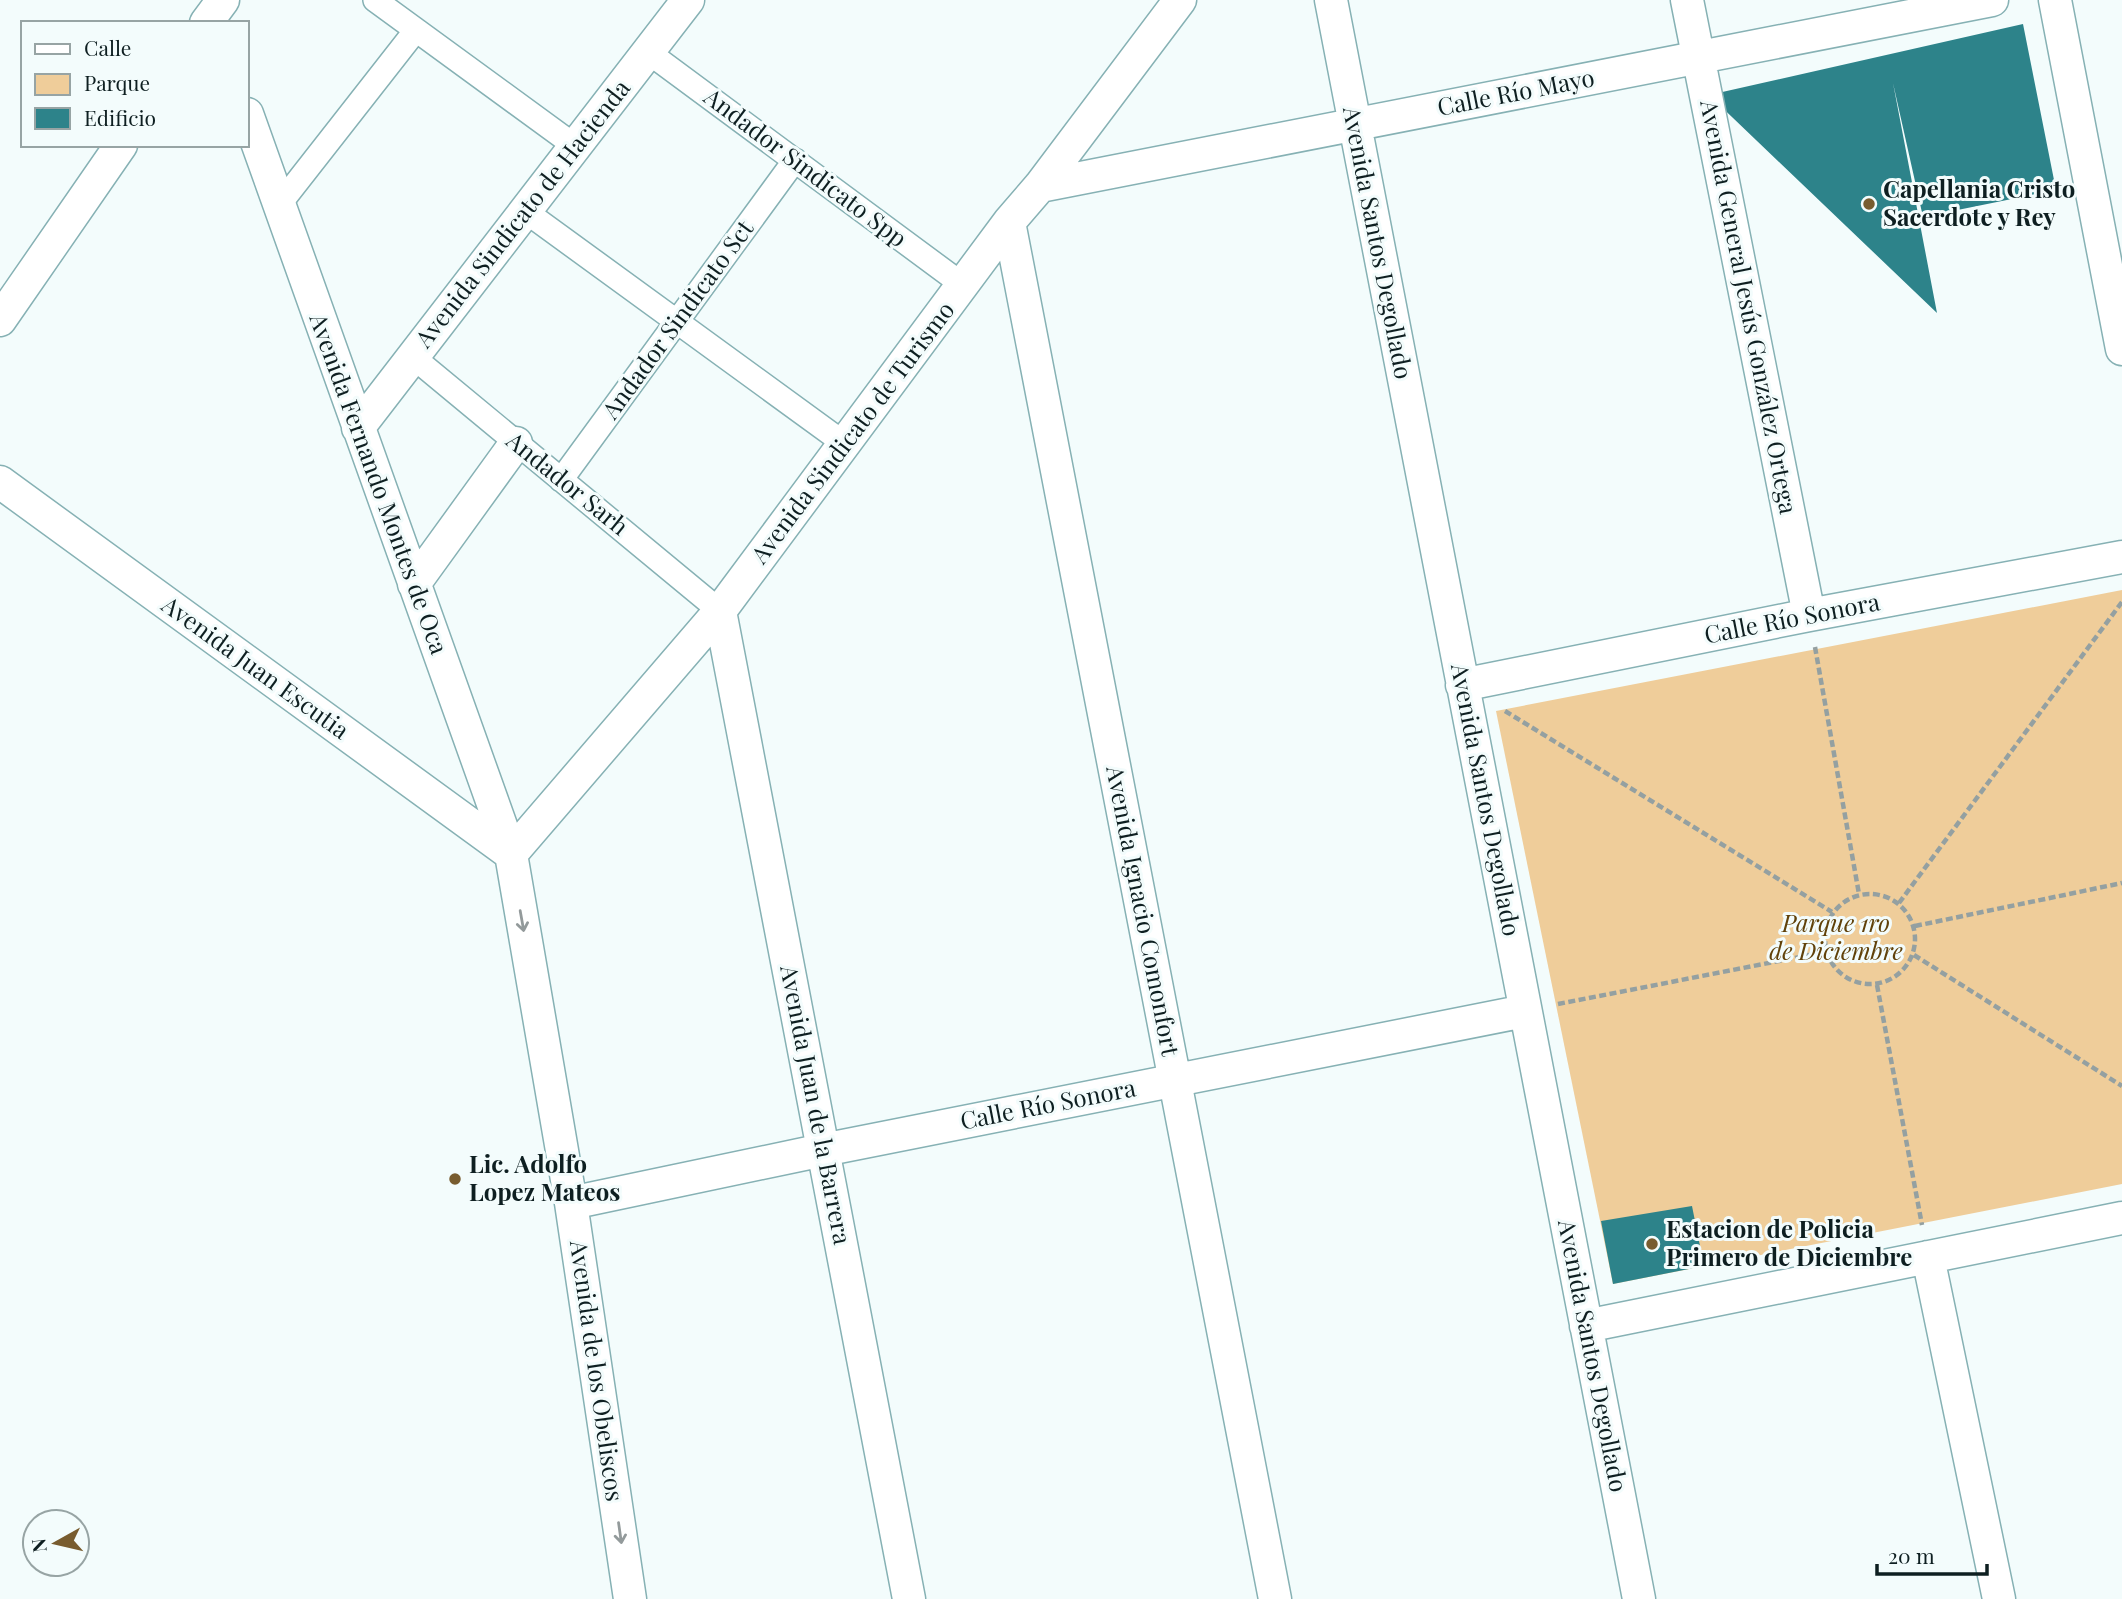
<svg xmlns="http://www.w3.org/2000/svg" width="2122" height="1599" font-family="'Playfair Display',serif">
  <style>
    .green { fill: #efcd9a }
    .building { fill: #2d838a }
    .lines { fill: none; stroke-linecap: round; stroke-linejoin: round }
    .pedestrian-casing { stroke: #86b1b4; stroke-width: 26 }
    .minor-casing { stroke: #86b1b4; stroke-width: 35 }
    .path { stroke: #94a0a1; stroke-width: 4.5; stroke-dasharray: 7 3.5; stroke-linecap: butt }
    .pedestrian { stroke: #fff; stroke-width: 23 }
    .minor { stroke: #fff; stroke-width: 32 }
    .oneway { stroke: #939a9b }
    .poi-dot { fill: #785c2f; stroke: #f3fcfc; stroke-width: 2.5 }
    .labels { text-anchor: middle; stroke-width: 6; stroke-linejoin: round; paint-order: stroke }
    .street-label { font-size: 24px; fill: #0e1f21; stroke: #f3fcfc }
    .poi-label { font-size: 24px; font-weight: bold; fill: #0e1f21; stroke: #f3fcfc; text-anchor: start }
    .park-label { font-size: 24px; font-style: italic; fill: #604109; stroke: #f3fcfc }
  </style>
  <rect width="100%" height="100%" fill="#f3fcfc"/>
  <path class="green" d="M 2122,590 L 2122,1184 L 1613,1284 L 1496,711 Z"/>
  <path class="building" d="M 2023,24 L 2056,190 L 1923,217 L 1893,83 L 1937,313 L 1709,95 Z
    M 1692,1206 L 1704,1266 L 1613,1284 L 1601,1221 Z"/>
  <g class="lines">
    <g class="pedestrian-casing">
      <path id="pedestrian" d="M 375,0 L 575,146
        M 648,52 L 963,285
        M 279,205 L 416,30
        M 525,211 L 845,444
        M 413,357 L 720,611
        M 561,480 L 795,160"/>
    </g>
    <g class="minor-casing">
      <path id="minor" d="M 1331,0 L 1639,1599
        M 1687,0 L 1809,615
        M 2055,0 L 2122,349
        M 206,23 L 223,0
        M 247,114 L 511,854 L 571,1203 L 630,1599
        M 1040,186 L 1992,0
        M 1009,222 L 1275,1599
        M 0,320 L 121,145
        M 358,428 L 688,0
        M 0,482 L 511,854
        M 414,584 L 516,443
        M 720,611 L 909,1599
        M 1462,685 L 1809,615 L 2122,557
        M 511,854 L 720,611 L 1009,222 L 1040,186 L 1180,0
        M 571,1203 L 823,1150 L 1525,1011
        M 1928,1257 L 1999,1599
        M 1586,1326 L 2122,1218"/>
    </g>
    <path class="path" d="M 1815,647 L 1859,894
      M 1505,711 L 1832,912
      M1825 939a45 45 0 1 1 90 0a45 45 0 1 1-90 0Z
      M 1899,903 L 2122,602
      M 1915,926 L 2122,883
      M 1914,955 L 2122,1086
      M 1877,985 L 1922,1225
      M 1558,1004 L 1825,952"/>
    <use href="#pedestrian" class="pedestrian"/>
    <use href="#minor" class="minor"/>
  </g>
  <defs><path id="oneway-shaft" d="M-6 0H5M1.5-3L5.5 0L1.5 3" fill="none" stroke-width="1.6" stroke-linecap="round" stroke-linejoin="round" transform="scale(1.75)"/></defs>
  <g class="oneway">
    <use href="#oneway-shaft" transform="translate(522 921) rotate(80)"/>
    <use href="#oneway-shaft" transform="translate(620 1533) rotate(82)"/>
  </g>
  <g class="poi-dot">
    <circle cx="1869" cy="204" r="7"/>
    <circle cx="455" cy="1179" r="7"/>
    <circle cx="1652" cy="1244" r="7"/>
  </g>
  <g class="labels">
    <g class="street-label">
      <text transform="translate(1516 93) rotate(-11)" y="8">Calle Río Mayo</text>
      <text transform="translate(805 168) rotate(37)" y="8">Andador Sindicato Spp</text>
      <text transform="translate(523 214) rotate(-52)" y="8">Avenida Sindicato de Hacienda</text>
      <text transform="translate(1377 243) rotate(79)" y="8">Avenida Santos Degollado</text>
      <text transform="translate(1748 307) rotate(79)" y="8">Avenida General Jesús González Ortega</text>
      <text transform="translate(678 320) rotate(-54)" y="8">Andador Sindicato Sct</text>
      <text transform="translate(853 433) rotate(-53)" y="8">Avenida Sindicato de Turismo</text>
      <text transform="translate(378 484) rotate(70)" y="8">Avenida Fernando Montes de Oca</text>
      <text transform="translate(567 484) rotate(39)" y="8">Andador Sarh</text>
      <text transform="translate(1792 619) rotate(-11)" y="8">Calle Río Sonora</text>
      <text transform="translate(255 668) rotate(36)" y="8">Avenida Juan Escutia</text>
      <text transform="translate(1485 800) rotate(79)" y="8">Avenida Santos Degollado</text>
      <text transform="translate(1142 911) rotate(79)" y="8">Avenida Ignacio Comonfort</text>
      <text transform="translate(815 1105) rotate(79)" y="8">Avenida Juan de la Barrera</text>
      <text transform="translate(1048 1105) rotate(-11)" y="8">Calle Río Sonora</text>
      <text transform="translate(1592 1356) rotate(79)" y="8">Avenida Santos Degollado</text>
      <text transform="translate(596 1371) rotate(82)" y="8">Avenida de los Obeliscos</text>
    </g>
    <g class="poi-label">
      <text x="1883" y="198">Capellania Cristo<tspan x="1883" dy="28">Sacerdote y Rey</tspan></text>
      <text x="469" y="1173">Lic. Adolfo<tspan x="469" dy="28">Lopez Mateos</tspan></text>
      <text x="1666" y="1238">Estacion de Policia<tspan x="1666" dy="28">Primero de Diciembre</tspan></text>
    </g>
    <g class="park-label">
      <text x="1836" y="932">Parque 1ro<tspan x="1836" dy="28">de Diciembre</tspan></text>
    </g>
  </g>
  <rect x="21" y="21" width="228" height="126" fill="#f3fcfc" stroke="#97a4a4" stroke-width="2"/>
  <rect x="35" y="44" width="35" height="10" fill="#ffffff" stroke="#97a4a4" stroke-width="2"/>
  <text x="84" y="56" font-size="21" fill="#0e1f21">Calle</text>
  <rect x="35" y="74" width="35" height="21" fill="#efcd9a" stroke="#97a4a4" stroke-width="2"/>
  <text x="84" y="91" font-size="21" fill="#0e1f21">Parque</text>
  <rect x="35" y="108" width="35" height="21" fill="#2d838a" stroke="#97a4a4" stroke-width="2"/>
  <text x="84" y="126" font-size="21" fill="#0e1f21">Edificio</text>
  <g transform="translate(56 1543) rotate(262)"><circle r="33" fill="#f3fcfc" stroke="#97a4a4" stroke-width="2"/>
  <path d="M0-5L12 26L0 18L-12 26Z" fill="#785c2f"/>
  <text y="-10" font-size="19" font-weight="bold" text-anchor="middle" fill="#0e1f21">N</text>
  </g>
  <path d="M1877 1564v10h110v-10" fill="none" stroke="#0e1f21" stroke-width="3.5"/>
  <text x="1888" y="1564" font-size="21" fill="#0e1f21" stroke="#f3fcfc" stroke-width="5" paint-order="stroke">20 m</text>
</svg>
